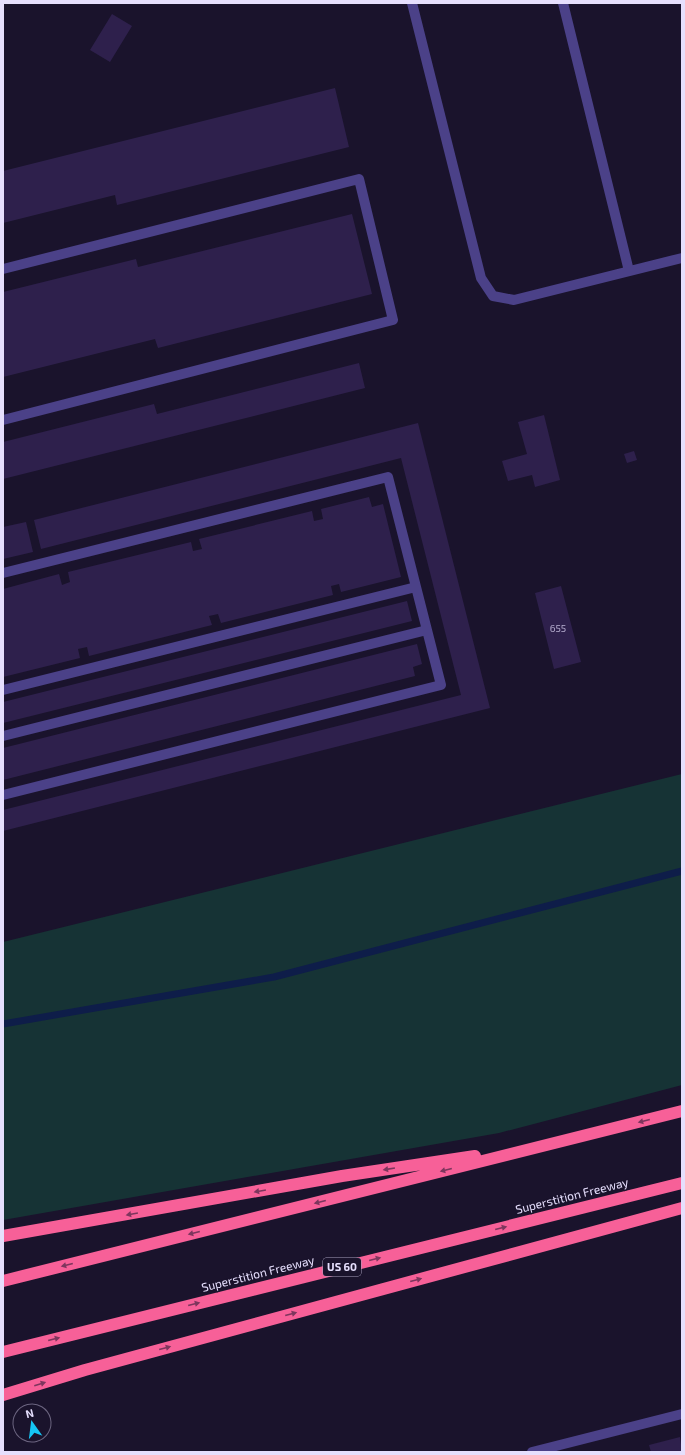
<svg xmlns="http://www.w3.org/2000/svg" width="685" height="1455" font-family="'Exo 2',sans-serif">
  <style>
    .green { fill: #163335 }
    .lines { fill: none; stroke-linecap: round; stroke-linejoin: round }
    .stream { stroke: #0e1d49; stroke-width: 7 }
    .building { fill: #2e204c }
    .minor { stroke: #4b4188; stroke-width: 10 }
    .highway { stroke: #f76098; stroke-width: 12 }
    .oneway { fill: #7d365d }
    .labels { text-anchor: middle; stroke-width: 3; stroke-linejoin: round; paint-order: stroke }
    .number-label { font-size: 10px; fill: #b8afd1 }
    .shield { fill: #1a132c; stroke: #a9a2be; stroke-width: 1 }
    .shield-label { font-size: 11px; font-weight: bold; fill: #e6dffd }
    .street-label { font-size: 12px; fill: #e6dffd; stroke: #1a132c }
  </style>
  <rect width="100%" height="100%" fill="#1a132c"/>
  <path class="green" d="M 682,774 L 682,1085 L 499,1133 L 3,1220 L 3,942 Z"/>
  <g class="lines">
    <path class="stream" d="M 3,1024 L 274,977 L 682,871"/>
  </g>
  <path class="building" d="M 112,14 L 132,26 L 110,62 L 90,50 Z
    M 335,88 L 349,147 L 117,205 L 115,195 L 3,223 L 3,171 Z
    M 352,214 L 372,294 L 158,348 L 155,339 L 3,377 L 3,292 L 136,259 L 138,267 Z
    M 359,363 L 365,388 L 3,479 L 3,442 L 154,404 L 157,414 Z
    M 544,415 L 560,480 L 535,487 L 532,475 L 508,481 L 502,461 L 527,454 L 518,422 Z
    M 418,423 L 490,708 L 3,831 L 3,810 L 461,695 L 401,458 L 41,549 L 34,520 Z
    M 634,451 L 637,460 L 627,463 L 624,454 Z
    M 369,497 L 372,507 L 383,504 L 401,577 L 341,592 L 339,584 L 331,586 L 333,595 L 221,623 L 218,614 L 209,616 L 212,625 L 89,656 L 87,647 L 78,649 L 80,658 L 3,677 L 3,589 L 59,574 L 62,585 L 70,582 L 68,572 L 191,542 L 193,551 L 202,549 L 199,539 L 312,511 L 314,521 L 323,519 L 321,509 Z
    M 26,522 L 33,552 L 3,559 L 3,527 Z
    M 561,586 L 581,662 L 554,669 L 535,593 Z
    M 407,601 L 412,621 L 3,723 L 3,702 Z
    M 417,644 L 422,664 L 413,667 L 415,676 L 3,780 L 3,748 Z
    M 680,1437 L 682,1452 L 651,1452 L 649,1445 Z"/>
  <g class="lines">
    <path class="minor" d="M 412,3 L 481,278 L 493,296 L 514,300 L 682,258
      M 563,3 L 629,271
      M 3,269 L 359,179 L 393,320 L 3,420
      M 3,573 L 388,477 L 441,685 L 3,795
      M 3,690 L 416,587
      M 3,736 L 427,630
      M 532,1452 L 682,1414"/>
    <path class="highway" d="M 3,1236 L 342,1176 L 475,1156
      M 3,1281 L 682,1111
      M 3,1352 L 682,1183
      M 3,1395 L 85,1370 L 682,1208"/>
  </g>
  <defs><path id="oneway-solid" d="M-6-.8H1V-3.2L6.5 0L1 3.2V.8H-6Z"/></defs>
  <g class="oneway">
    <use href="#oneway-solid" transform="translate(644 1121) rotate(166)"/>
    <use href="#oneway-solid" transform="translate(389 1169) rotate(171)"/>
    <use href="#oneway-solid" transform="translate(446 1170) rotate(166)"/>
    <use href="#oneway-solid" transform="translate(260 1191) rotate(170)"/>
    <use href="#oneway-solid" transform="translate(320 1202) rotate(166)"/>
    <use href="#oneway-solid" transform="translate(132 1214) rotate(170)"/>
    <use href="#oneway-solid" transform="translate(501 1228) rotate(-14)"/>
    <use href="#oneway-solid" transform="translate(194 1233) rotate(166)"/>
    <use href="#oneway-solid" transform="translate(375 1259) rotate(-14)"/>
    <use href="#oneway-solid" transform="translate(67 1265) rotate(166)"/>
    <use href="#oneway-solid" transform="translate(416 1280) rotate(-15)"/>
    <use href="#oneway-solid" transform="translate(194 1304) rotate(-14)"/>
    <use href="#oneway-solid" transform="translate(291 1314) rotate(-15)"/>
    <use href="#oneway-solid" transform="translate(54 1339) rotate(-14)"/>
    <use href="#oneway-solid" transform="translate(165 1348) rotate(-15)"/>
    <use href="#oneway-solid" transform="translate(40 1384) rotate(-17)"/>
  </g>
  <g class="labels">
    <g class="number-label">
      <text x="558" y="632">655</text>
    </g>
    <rect class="shield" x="323" y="1258" width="38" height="18" rx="3"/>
    <g class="shield-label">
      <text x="342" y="1271">US 60</text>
    </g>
    <g class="street-label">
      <text transform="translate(572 1196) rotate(-14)" y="4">Superstition Freeway</text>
      <text transform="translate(258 1274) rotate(-14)" y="4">Superstition Freeway</text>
    </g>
  </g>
  <rect width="685" height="1455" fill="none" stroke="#e6dffd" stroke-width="8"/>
  <g transform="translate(32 1423) rotate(346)"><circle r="19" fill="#1a132c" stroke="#6c6580"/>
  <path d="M0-3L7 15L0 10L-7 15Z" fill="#15c5f4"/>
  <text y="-6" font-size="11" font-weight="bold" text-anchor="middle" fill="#e6dffd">N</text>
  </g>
</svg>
